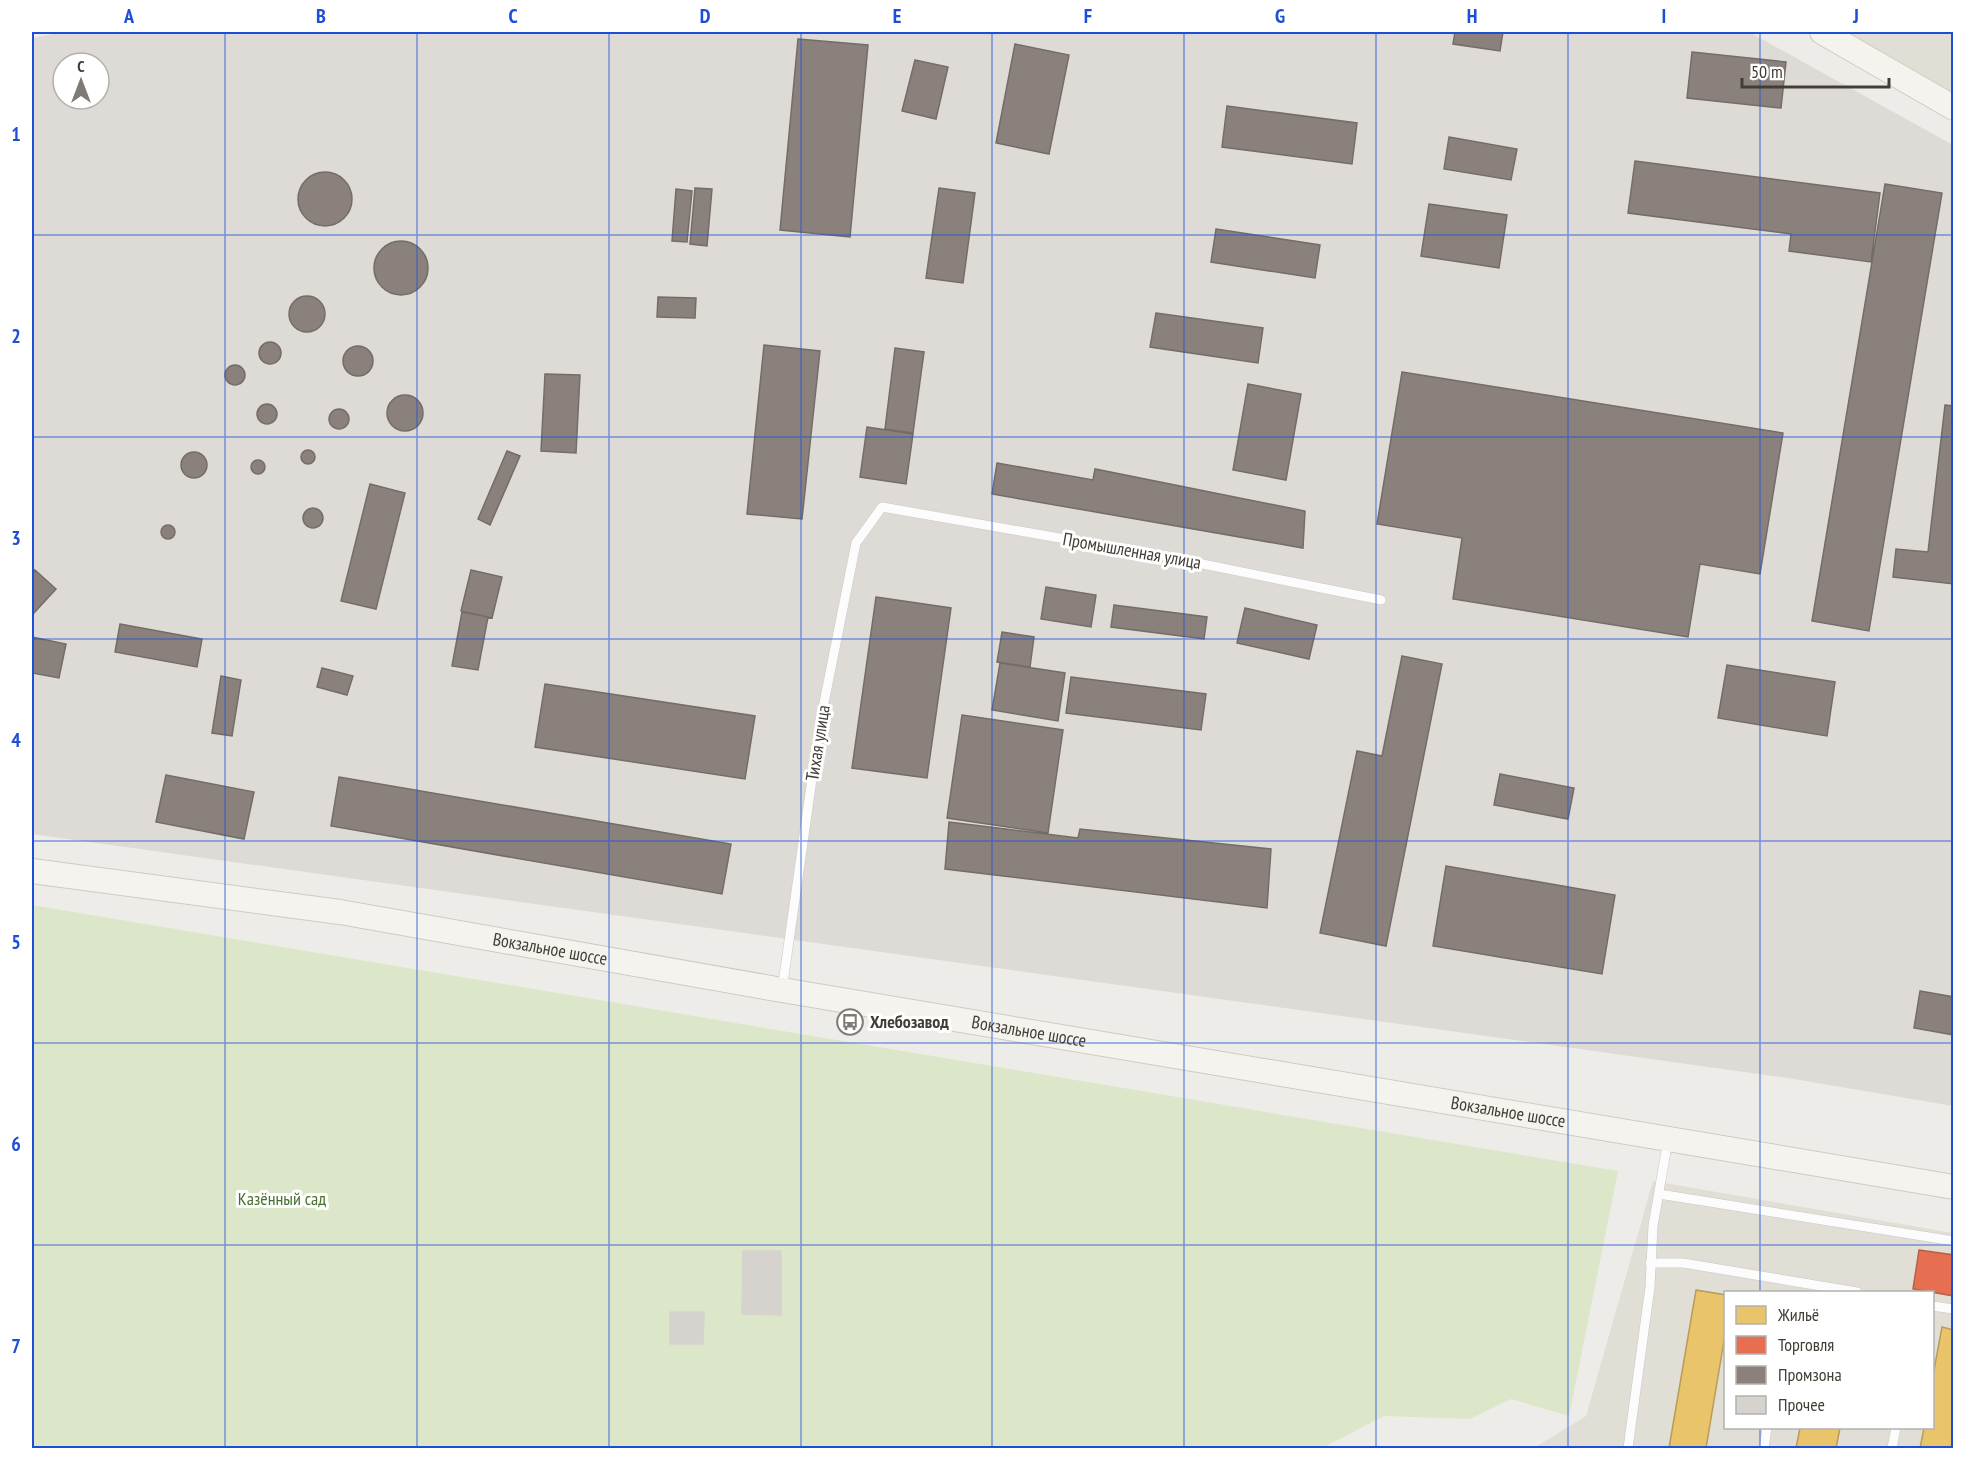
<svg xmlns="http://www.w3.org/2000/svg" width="1985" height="1480" font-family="'PT Sans Narrow',sans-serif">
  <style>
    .residential { fill: #e1ded5; fill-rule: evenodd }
    .industrial { fill: #dedbd6; fill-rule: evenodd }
    .green { fill: #dce6c9 }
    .homes { fill: #e9c46a; stroke: #b79c5a; stroke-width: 1.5 }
    .shops { fill: #e76f51; stroke: #b66049; stroke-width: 1.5 }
    .industry { fill: #8a817c; stroke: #746d67; stroke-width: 1.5 }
    .building { fill: #d6d3cf; stroke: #d6d3ce; stroke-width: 1.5 }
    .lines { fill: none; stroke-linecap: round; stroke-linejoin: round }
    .service-casing { stroke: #cac8c4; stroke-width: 10 }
    .secondary-casing { stroke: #cfcbc2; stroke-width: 26 }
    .service { stroke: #fcfcfc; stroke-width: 9 }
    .secondary { stroke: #f5f3ee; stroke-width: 24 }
    .grid { fill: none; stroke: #1d4ed8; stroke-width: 1.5; stroke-opacity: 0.55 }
    .labels { text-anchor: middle; stroke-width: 6; stroke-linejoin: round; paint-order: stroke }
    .street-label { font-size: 18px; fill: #423d35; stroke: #fff }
    .poi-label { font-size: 18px; font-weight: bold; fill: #423d35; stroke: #fff; text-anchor: start }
    .park-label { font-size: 18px; fill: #486f2e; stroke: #fff }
    .neatline { fill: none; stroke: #1d4ed8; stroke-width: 2 }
    .grid-label { font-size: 20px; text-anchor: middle; font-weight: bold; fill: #1d4ed8 }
  </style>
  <rect width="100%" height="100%" fill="#eeece8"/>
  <path class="residential" d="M 1844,32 L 1953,32 L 1953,103 Z
    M 1653,1181 L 1953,1233 L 1953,1448 L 1534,1448 L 1586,1416 ZM 1726,1292 L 1932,1292 L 1932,1428 L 1726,1428 Z"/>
  <path class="industrial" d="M 63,32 L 1749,32 L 1953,145 L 1953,1106 L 1788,1078 L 32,834 L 32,38 ZM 63,63 L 99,63 L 99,99 L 63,99 Z"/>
  <path class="green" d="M 32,905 L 1618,1171 L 1569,1416 L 1511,1399 L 1470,1419 L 1384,1416 L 1322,1448 L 32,1448 Z"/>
  <path class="homes" d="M 1696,1290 L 1726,1295 L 1726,1329 L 1706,1448 L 1669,1448 Z
    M 1942,1327 L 1954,1330 L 1954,1448 L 1920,1448 L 1924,1428 L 1932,1428 L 1932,1381 Z
    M 1800,1428 L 1840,1428 L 1836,1448 L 1796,1448 Z"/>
  <path class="shops" d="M 1919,1250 L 1954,1255 L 1954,1296 L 1913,1289 Z"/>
  <path class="industry" d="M 1455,32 L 1503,32 L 1500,51 L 1453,44 Z
    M 798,39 L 868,45 L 850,237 L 780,230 Z
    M 1015,44 L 1069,55 L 1049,154 L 996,143 Z
    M 1692,52 L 1786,62 L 1781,108 L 1687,98 Z
    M 915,60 L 948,67 L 936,119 L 902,111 Z
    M 1227,106 L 1357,123 L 1352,164 L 1222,147 Z
    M 1449,137 L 1517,149 L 1511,180 L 1444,169 Z
    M 1635,161 L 1880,193 L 1871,262 L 1789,251 L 1791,234 L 1628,213 Z
    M298 199a27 27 0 1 1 54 0a27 27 0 1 1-54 0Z
    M 1885,184 L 1942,193 L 1869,631 L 1812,621 Z
    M 695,188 L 712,189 L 707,246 L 690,244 Z
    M 939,188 L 975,193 L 963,283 L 926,278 Z
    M 676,189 L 692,191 L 687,242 L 672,241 Z
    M 1429,204 L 1507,215 L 1499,268 L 1421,256 Z
    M 1216,229 L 1320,245 L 1315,278 L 1211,262 Z
    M374 268a27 27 0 1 1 54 0a27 27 0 1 1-54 0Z
    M289 314a18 18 0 1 1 36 0a18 18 0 1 1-36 0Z
    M 658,297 L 696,298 L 695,318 L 657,317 Z
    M 1156,313 L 1263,328 L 1258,363 L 1150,347 Z
    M259 353a11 11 0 1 1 22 0a11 11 0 1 1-22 0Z
    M 764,345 L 820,351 L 802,519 L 747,514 Z
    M343 361a15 15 0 1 1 30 0a15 15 0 1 1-30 0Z
    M 895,348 L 924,352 L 913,433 L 885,429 Z
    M225 375a10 10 0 1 1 20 0a10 10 0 1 1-20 0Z
    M 1402,372 L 1783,433 L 1760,574 L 1700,564 L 1688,637 L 1453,599 L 1462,538 L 1377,524 Z
    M 545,374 L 580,375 L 576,453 L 541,451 Z
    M 1248,384 L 1301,394 L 1286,480 L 1233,470 Z
    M387 413a18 18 0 1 1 36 0a18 18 0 1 1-36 0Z
    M257 414a10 10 0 1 1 20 0a10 10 0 1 1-20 0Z
    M 1945,405 L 1954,406 L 1954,584 L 1893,577 L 1896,549 L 1928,552 Z
    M329 419a10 10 0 1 1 20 0a10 10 0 1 1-20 0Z
    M 867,427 L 913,434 L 906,484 L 860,477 Z
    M301 457a7 7 0 1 1 14 0a7 7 0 1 1-14 0Z
    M 507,451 L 520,456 L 490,525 L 478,519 Z
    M181 465a13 13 0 1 1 26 0a13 13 0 1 1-26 0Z
    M251 467a7 7 0 1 1 14 0a7 7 0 1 1-14 0Z
    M 997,463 L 1093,480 L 1095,469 L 1305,511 L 1303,548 L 992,494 Z
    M 370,484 L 405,493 L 376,609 L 341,601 Z
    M303 518a10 10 0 1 1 20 0a10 10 0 1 1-20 0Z
    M161 532a7 7 0 1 1 14 0a7 7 0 1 1-14 0Z
    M 35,570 L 56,589 L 32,615 L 32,575 Z
    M 471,570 L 502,577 L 492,618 L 461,611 Z
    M 1046,587 L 1096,595 L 1091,627 L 1041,619 Z
    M 876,597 L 951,608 L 927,778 L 852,768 Z
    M 1114,605 L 1207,617 L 1204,639 L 1111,627 Z
    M 1245,608 L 1317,625 L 1309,659 L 1237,643 Z
    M 462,612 L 488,617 L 478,670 L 452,666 Z
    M 120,624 L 202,639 L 197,667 L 115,652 Z
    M 1002,632 L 1034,637 L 1030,667 L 997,662 Z
    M 32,637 L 66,644 L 59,678 L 32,673 Z
    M 1402,656 L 1442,664 L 1386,946 L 1320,933 L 1357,751 L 1382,756 Z
    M 1000,663 L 1065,673 L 1058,721 L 992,710 Z
    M 1727,665 L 1835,682 L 1827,736 L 1718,718 Z
    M 322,668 L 353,676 L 347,695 L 317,687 Z
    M 221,676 L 241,680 L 232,736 L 212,733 Z
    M 1071,677 L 1206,694 L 1201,730 L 1066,713 Z
    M 545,684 L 755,716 L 745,779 L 535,747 Z
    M 962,715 L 1063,730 L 1048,833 L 947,818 Z
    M 1500,774 L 1574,788 L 1568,819 L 1494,805 Z
    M 166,775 L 254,792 L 244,839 L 156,822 Z
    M 339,777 L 731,844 L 722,894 L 331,826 Z
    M 949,822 L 1078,838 L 1080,829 L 1271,849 L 1267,908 L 945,869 Z
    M 1446,866 L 1615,895 L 1602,974 L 1433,946 Z
    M 1920,991 L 1954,997 L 1954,1035 L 1914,1028 Z"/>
  <path class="building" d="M 743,1251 L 781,1251 L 781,1315 L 742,1314 Z
    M 670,1312 L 704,1312 L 703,1344 L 670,1344 Z"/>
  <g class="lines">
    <g class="service-casing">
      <path id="service" d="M 782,990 L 820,723 L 856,543 L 882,507 L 1163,556 L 1381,600
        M 1659,1194 L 1954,1241
        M 1650,1263 L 1683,1263 L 1857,1292
        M 1932,1306 L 1954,1309
        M 1628,1448 L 1650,1287 L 1653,1226 L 1668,1140
        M 1764,1448 L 1767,1428
        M 1892,1448 L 1896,1428"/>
    </g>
    <g class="secondary-casing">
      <g id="secondary">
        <path d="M 1822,32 L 1954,108"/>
        <path id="s1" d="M 32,871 L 340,912 L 782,990 L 1954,1187"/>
      </g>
    </g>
    <use href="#service" class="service"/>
    <use href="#secondary" class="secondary"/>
  </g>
  <path class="grid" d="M 225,32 L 225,1448M 417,32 L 417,1448M 609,32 L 609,1448M 801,32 L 801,1448M 992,32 L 992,1448M 1184,32 L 1184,1448M 1376,32 L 1376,1448M 1568,32 L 1568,1448M 1760,32 L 1760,1292M 32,235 L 1954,235M 32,437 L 1954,437M 32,639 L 1954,639M 32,841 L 1954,841M 32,1043 L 1954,1043M 32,1245 L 1954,1245M 1760,1428 L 1760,1448"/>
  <defs>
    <g id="bus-ring" transform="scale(1.35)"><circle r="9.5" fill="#fff" stroke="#7e7a74" stroke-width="1.5"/><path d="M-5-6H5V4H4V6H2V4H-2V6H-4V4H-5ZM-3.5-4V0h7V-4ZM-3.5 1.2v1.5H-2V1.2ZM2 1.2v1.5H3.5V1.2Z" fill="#7e7a74"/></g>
  </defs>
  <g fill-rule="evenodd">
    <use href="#bus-ring" x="850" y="1022"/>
  </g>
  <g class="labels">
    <g class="street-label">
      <text transform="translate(1132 551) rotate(10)" y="6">Промышленная улица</text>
      <text transform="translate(818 743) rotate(-81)" y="6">Тихая улица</text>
      <text dy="6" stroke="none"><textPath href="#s1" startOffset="524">Вокзальное шоссе</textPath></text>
      <text dy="6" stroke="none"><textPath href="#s1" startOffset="1010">Вокзальное шоссе</textPath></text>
      <text dy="6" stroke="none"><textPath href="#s1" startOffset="1496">Вокзальное шоссе</textPath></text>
    </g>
    <g class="poi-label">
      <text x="870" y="1028">Хлебозавод</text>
    </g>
    <g class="park-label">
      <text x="282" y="1205">Казённый сад</text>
    </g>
  </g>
  <rect width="1985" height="1480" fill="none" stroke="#ffffff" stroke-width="66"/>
  <rect x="1724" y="1291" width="210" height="138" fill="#ffffff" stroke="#b3b1ae" stroke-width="1.5"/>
  <rect x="1736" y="1306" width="30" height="18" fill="#e9c46a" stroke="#b3b1ae" stroke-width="1.5"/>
  <text x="1778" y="1321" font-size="18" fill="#423d35">Жильё</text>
  <rect x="1736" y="1336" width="30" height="18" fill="#e76f51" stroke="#b3b1ae" stroke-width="1.5"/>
  <text x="1778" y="1351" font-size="18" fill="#423d35">Торговля</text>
  <rect x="1736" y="1366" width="30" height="18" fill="#8a817c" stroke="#b3b1ae" stroke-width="1.5"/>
  <text x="1778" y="1381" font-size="18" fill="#423d35">Промзона</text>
  <rect x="1736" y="1396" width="30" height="18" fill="#d6d3cf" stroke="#b3b1ae" stroke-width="1.5"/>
  <text x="1778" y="1411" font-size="18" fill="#423d35">Прочее</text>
  <g transform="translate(81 81)"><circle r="28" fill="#ffffff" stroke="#b3b1ae" stroke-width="1.5"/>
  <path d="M0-4.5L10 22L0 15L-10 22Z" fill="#7e7a74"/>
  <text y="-9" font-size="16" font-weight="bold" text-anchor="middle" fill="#423d35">С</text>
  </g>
  <path d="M1742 78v9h147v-9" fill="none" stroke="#423d35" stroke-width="3"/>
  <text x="1751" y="78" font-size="18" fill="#423d35" stroke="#ffffff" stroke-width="4.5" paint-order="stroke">50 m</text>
  <rect x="33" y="33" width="1919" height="1414" class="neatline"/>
  <g class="grid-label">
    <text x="129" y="23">A</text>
    <text x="321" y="23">B</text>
    <text x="513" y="23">C</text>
    <text x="705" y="23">D</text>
    <text x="897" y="23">E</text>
    <text x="1088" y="23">F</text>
    <text x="1280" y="23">G</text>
    <text x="1472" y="23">H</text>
    <text x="1664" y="23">I</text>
    <text x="1856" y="23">J</text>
    <text x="16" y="141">1</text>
    <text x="16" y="343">2</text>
    <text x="16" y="545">3</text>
    <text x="16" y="747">4</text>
    <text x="16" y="949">5</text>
    <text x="16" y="1151">6</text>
    <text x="16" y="1353">7</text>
  </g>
</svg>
